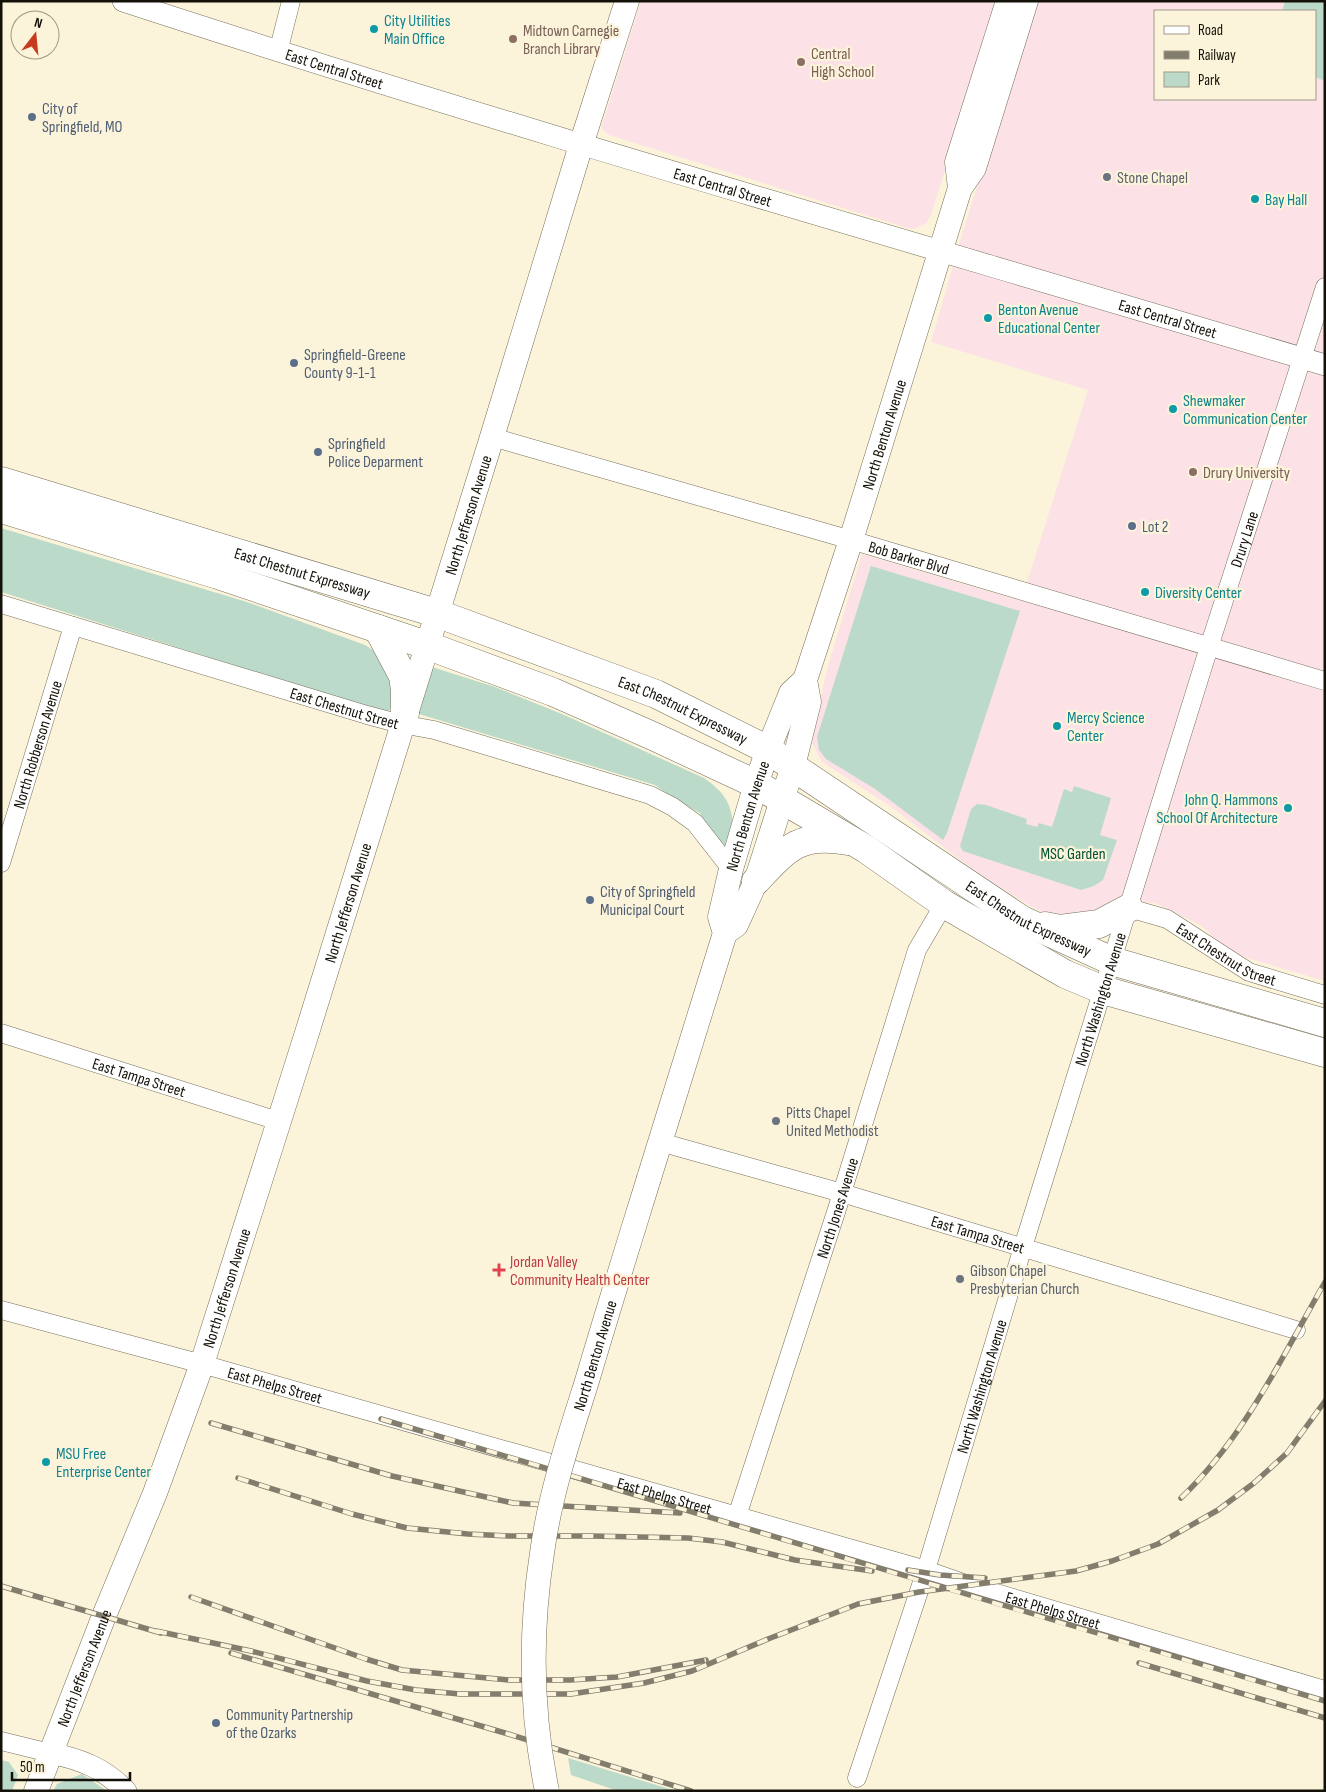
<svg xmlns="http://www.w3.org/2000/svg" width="1326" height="1792" font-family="'Sofia Sans Condensed',sans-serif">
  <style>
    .education { fill: #fce2e6; fill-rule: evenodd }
    .green { fill: #bbdaca }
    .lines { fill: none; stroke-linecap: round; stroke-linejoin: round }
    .minor-casing { stroke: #756f59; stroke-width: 19 }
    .tertiary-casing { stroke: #756f59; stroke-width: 22 }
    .secondary-casing { stroke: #756f59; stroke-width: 25 }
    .primary-casing { stroke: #756f59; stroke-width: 29 }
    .minor { stroke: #fff; stroke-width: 18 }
    .tertiary { stroke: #fff; stroke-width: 21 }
    .secondary { stroke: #fff; stroke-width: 24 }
    .primary { stroke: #fff; stroke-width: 28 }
    .rail-casing { stroke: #837d6d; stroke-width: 5.5 }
    .rail { stroke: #fbf3da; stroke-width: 4; stroke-dasharray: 11; stroke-linecap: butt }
    .secondary-bridge-casing { stroke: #756f59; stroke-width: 25; stroke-linecap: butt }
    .secondary-bridge { stroke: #fff; stroke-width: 24 }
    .culture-dot { fill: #0f9aa8; stroke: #fbf3da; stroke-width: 2 }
    .education-dot { fill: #8d6e63; stroke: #fbf3da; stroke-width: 2 }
    .service-dot { fill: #5c6f8a; stroke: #fbf3da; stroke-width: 2 }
    .worship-dot { fill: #6b7280; stroke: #fbf3da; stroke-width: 2 }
    .health-dot { fill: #e0444e; stroke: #fbf3da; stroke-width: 2 }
    .labels { text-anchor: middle; stroke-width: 4.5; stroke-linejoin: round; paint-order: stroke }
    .culture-label { font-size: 16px; fill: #0d838f; stroke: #fbf3da; text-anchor: start }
    .education-label { font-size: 16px; fill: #785e54; stroke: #fbf3da; text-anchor: start }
    .street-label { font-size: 16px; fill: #141108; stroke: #fbf3da }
    .service-label { font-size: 16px; fill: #4e5e75; stroke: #fbf3da; text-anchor: start }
    .worship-label { font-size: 16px; fill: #5b616d; stroke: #fbf3da; text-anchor: start }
    .park-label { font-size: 16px; fill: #005035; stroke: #fbf3da }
    .health-label { font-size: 16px; fill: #be3a42; stroke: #fbf3da; text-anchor: start }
  </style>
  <rect width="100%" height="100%" fill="#fbf3da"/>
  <path class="education" d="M 641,1 L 998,1 L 931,215 L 926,223 L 915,229 L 907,228 L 609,135 L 605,132 L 602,128 L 603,122 Z
    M 1036,1 L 1325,1 L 1325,981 L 1247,958 L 1231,951 L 1217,941 L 1202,926 L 1155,903 L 1111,902 L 1106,908 L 1093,917 L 1050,916 L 1027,904 L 980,875 L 890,806 L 822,762 L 812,743 L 827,669 L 862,554 L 1021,601 L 1088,390 L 931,342 L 963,231 ZM 1155,11 L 1315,11 L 1315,99 L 1155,99 Z"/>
  <path class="green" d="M 1285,1 L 1325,1 L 1325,81 L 1315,77 L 1315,11 L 1282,11 Z
    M 1,528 L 247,602 L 365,645 L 376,652 L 391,673 L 392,705 L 389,711 L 384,712 L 1,592 Z
    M 871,566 L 1020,611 L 947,833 L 943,840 L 875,789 L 826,759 L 819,750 L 817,737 Z
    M 432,667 L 495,687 L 562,714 L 704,778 C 723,791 735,806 732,831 C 732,838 728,846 725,853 L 718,848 L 700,813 L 673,798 L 655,785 L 419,714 L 419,711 Z
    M 1074,786 L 1111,798 L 1100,835 L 1117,840 L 1103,880 L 1094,886 L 1081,890 L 963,851 L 960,846 L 971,809 L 977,804 L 986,805 L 1027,819 L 1026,824 L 1037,827 L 1039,823 L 1052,827 L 1064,789 L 1072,792 Z
    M 568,1758 L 676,1791 L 618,1791 L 571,1775 Z
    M 1,1760 L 9,1762 L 18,1775 L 12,1791 L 1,1791 Z
    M 82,1774 L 107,1791 L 53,1791 L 57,1784 Z"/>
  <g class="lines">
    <g class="minor-casing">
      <g id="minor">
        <path d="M 278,52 L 291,1"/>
        <path id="s1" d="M 492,437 L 851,540 L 1325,681"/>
        <path id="s2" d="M 1,604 L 367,715 L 401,724 L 434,730 L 650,795 L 673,807 L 695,823 L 731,869"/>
        <path id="s3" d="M 1,863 L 73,626"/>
        <path id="s4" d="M 1129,908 L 1167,919 L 1249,972 L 1325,995"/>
        <path id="s5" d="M 1,1033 L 278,1121"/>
        <path id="s6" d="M 660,1142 L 842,1193 L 1296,1330"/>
        <path id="s7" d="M 1,1310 L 202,1364 L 737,1516 L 926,1570 L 969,1585 L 1325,1690"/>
        <path id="s8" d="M 737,1516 L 837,1209 L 917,950 L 944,904"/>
        <path d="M 1,1741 L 50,1753"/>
        <path id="s9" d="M 857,1778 L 926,1570 L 1023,1247 L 1209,647 L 1325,287"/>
      </g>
    </g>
    <g class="tertiary-casing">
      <g id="tertiary">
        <path id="s10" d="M 123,1 C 521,131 924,245 1325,365"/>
        <path d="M 50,1753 C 80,1759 104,1768 126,1791"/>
      </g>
    </g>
    <g class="secondary-casing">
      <g id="secondary">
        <path d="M 960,188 L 957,162 L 1008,1"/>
        <path id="s11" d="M 725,933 L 736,925 L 756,881 L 793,766 L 809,702 L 805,680 L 851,540 L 960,188 L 974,168 L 1026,1"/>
        <path id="s12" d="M 649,1178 L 725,933 L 720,917 L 731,869 L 756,784 L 768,750 L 791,693 L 805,680"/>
        <path id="s13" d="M 36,1791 L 104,1616 L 155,1493 L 202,1364 L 306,1036 L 492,437 L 581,145 L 627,1"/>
      </g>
    </g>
    <g class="primary-casing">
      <g id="primary">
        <path id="s14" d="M 1,481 L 436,613 L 656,694 L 768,750 L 1022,920 L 1112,961 L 1325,1023"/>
        <path d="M 1,509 L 218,575 L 426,645 L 553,692 L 655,737 L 756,784 L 866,849 L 944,904 L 1065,974 L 1103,990 L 1325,1053"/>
        <path d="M 378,629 L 403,676 L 405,690 L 405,713"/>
        <path d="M 756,881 C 787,848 800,832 848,841"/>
        <path d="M 1045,926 L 1060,929 L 1099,924 L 1129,908"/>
      </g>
    </g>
    <use href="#minor" class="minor"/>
    <use href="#tertiary" class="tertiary"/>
    <use href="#secondary" class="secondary"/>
    <use href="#primary" class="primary"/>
    <g class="rail-casing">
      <path id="rail" d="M 381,1419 C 696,1512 1009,1609 1325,1701
        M 211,1423 L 392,1476 L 513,1503 L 680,1513
        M 238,1478 L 352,1514 L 407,1528 L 468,1534 L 509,1536 L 591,1536 L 688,1538 L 722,1542 L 795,1560 L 872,1571
        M 1181,1498 C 1244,1438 1282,1357 1325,1282
        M 908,1570 L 940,1575 L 985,1578
        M 1,1586 L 161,1633
        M 191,1597 L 366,1659 L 402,1670 L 509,1680 L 570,1680 L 617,1677 L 706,1660
        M 156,1631 L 251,1651 L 367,1681 L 416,1690 L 460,1694 L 571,1694 L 644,1683 L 692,1671 L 768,1639 L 858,1604 L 919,1592 L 1076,1571 L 1112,1561 L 1158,1544 L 1218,1510 L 1254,1483 L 1287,1453 L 1325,1401
        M 231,1653 L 505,1733 L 691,1791
        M 1139,1663 L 1325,1718"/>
    </g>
    <use href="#rail" class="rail"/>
    <g class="secondary-bridge-casing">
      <g id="secondary-bridge">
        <path id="s15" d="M 547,1791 C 531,1714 530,1631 542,1553 C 550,1494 569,1438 587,1381 C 607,1313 628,1246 649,1178"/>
      </g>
    </g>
    <use href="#secondary-bridge" class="secondary-bridge"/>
  </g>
  <g class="culture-dot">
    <circle cx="374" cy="29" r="5"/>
    <circle cx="1255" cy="199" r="5"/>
    <circle cx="988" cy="318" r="5"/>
    <circle cx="1173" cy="409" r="5"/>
    <circle cx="1145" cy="592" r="5"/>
    <circle cx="1057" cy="726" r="5"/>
    <circle cx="1288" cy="808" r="5"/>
    <circle cx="46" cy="1462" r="5"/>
  </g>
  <g class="education-dot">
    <circle cx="513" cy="39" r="5"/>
    <circle cx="801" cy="62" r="5"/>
    <circle cx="1193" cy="472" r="5"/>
  </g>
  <g class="service-dot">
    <circle cx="32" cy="117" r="5"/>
    <circle cx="294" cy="363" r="5"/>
    <circle cx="318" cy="452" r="5"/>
    <circle cx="1132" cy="526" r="5"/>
    <circle cx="590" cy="900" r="5"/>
    <circle cx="216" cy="1723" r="5"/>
  </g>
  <g class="worship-dot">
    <circle cx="1107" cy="177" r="5"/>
    <circle cx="776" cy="1121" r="5"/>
    <circle cx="960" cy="1279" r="5"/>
  </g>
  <path class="health-dot" d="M496.5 1262.5h5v5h5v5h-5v5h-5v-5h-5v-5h5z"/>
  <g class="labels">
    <g class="culture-label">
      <text x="384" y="26">City Utilities<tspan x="384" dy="18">Main Office</tspan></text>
      <text x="1265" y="205">Bay Hall</text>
      <text x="998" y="315">Benton Avenue<tspan x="998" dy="18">Educational Center</tspan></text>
      <text x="1183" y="406">Shewmaker<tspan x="1183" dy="18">Communication Center</tspan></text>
      <text x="1155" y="598">Diversity Center</text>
      <text x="1067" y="723">Mercy Science<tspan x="1067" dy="18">Center</tspan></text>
      <text x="1278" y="805" text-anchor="end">John Q. Hammons<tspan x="1278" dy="18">School Of Architecture</tspan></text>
      <text x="56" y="1459">MSU Free<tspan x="56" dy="18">Enterprise Center</tspan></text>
    </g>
    <g class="education-label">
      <text x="523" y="36">Midtown Carnegie<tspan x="523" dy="18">Branch Library</tspan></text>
      <text x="811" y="59">Central<tspan x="811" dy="18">High School</tspan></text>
      <text x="1203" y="478">Drury University</text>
    </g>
    <g class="street-label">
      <text dy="6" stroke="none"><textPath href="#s10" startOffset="222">East Central Street</textPath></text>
      <text dy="6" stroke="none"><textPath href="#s10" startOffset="628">East Central Street</textPath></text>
      <text dy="6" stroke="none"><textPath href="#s10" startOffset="1092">East Central Street</textPath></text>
      <text dy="6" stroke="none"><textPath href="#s11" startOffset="529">North Benton Avenue</textPath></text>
      <text dy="6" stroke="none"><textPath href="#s13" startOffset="1348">North Jefferson Avenue</textPath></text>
      <text dy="6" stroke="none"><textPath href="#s9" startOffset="1298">Drury Lane</textPath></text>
      <text dy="6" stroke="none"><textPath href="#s1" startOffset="434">Bob Barker Blvd</textPath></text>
      <text dy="6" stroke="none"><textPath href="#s14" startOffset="315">East Chestnut Expressway</textPath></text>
      <text dy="6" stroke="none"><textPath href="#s2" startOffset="359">East Chestnut Street</textPath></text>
      <text dy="6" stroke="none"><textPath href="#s14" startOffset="720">East Chestnut Expressway</textPath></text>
      <text dy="6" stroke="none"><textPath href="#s3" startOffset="124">North Robberson Avenue</textPath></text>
      <text dy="6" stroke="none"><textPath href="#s12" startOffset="378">North Benton Avenue</textPath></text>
      <text dy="6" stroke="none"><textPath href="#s13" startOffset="942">North Jefferson Avenue</textPath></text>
      <text dy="6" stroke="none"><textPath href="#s14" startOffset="1125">East Chestnut Expressway</textPath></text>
      <text dy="6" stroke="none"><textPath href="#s4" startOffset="109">East Chestnut Street</textPath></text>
      <text dy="6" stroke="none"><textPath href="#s9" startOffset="816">North Washington Avenue</textPath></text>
      <text dy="6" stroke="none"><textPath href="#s5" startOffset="145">East Tampa Street</textPath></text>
      <text dy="6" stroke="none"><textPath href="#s8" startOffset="324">North Jones Avenue</textPath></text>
      <text dy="6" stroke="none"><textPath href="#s6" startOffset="331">East Tampa Street</textPath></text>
      <text dy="6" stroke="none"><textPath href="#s13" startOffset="538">North Jefferson Avenue</textPath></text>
      <text dy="6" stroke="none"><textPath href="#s15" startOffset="444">North Benton Avenue</textPath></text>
      <text dy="6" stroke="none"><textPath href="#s7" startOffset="284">East Phelps Street</textPath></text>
      <text dy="6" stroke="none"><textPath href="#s9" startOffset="411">North Washington Avenue</textPath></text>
      <text dy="6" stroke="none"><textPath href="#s7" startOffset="689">East Phelps Street</textPath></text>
      <text dy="6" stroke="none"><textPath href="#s7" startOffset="1094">East Phelps Street</textPath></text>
      <text dy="6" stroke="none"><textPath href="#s13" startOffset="132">North Jefferson Avenue</textPath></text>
    </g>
    <g class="service-label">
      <text x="42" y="114">City of<tspan x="42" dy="18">Springfield, MO</tspan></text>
      <text x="304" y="360">Springfield-Greene<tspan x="304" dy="18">County 9-1-1</tspan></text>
      <text x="328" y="449">Springfield<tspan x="328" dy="18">Police Deparment</tspan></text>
      <text x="1142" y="532">Lot 2</text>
      <text x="600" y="897">City of Springfield<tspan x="600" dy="18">Municipal Court</tspan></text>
      <text x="226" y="1720">Community Partnership<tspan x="226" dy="18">of the Ozarks</tspan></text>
    </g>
    <g class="worship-label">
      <text x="1117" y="183">Stone Chapel</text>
      <text x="786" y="1118">Pitts Chapel<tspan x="786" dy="18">United Methodist</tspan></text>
      <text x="970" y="1276">Gibson Chapel<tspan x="970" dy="18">Presbyterian Church</tspan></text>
    </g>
    <g class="park-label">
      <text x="1073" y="859">MSC Garden</text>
    </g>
    <g class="health-label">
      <text x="510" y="1267">Jordan Valley<tspan x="510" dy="18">Community Health Center</tspan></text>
    </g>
  </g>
  <rect width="1326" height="1792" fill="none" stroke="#141108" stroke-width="5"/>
  <rect x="1154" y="10" width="162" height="90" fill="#fbf3da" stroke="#9f9986"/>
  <rect x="1164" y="26" width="25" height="8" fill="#ffffff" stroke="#9f9986"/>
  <text x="1198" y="35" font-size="15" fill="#141108">Road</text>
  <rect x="1164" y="51" width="25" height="8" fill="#837d6d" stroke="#9f9986"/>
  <text x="1198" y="60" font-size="15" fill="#141108">Railway</text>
  <rect x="1164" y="72" width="25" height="15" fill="#bbdaca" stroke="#9f9986"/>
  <text x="1198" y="85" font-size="15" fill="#141108">Park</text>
  <g transform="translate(35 35) rotate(16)"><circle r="24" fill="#fbf3da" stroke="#9f9986"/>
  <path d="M0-4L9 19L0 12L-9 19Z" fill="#c63b1e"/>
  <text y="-8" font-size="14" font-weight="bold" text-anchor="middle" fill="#141108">N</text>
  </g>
  <path d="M12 1772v8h118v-8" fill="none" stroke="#141108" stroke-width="2.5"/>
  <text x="20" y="1772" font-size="15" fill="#141108" stroke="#fbf3da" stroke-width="4" paint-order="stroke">50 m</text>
</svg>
